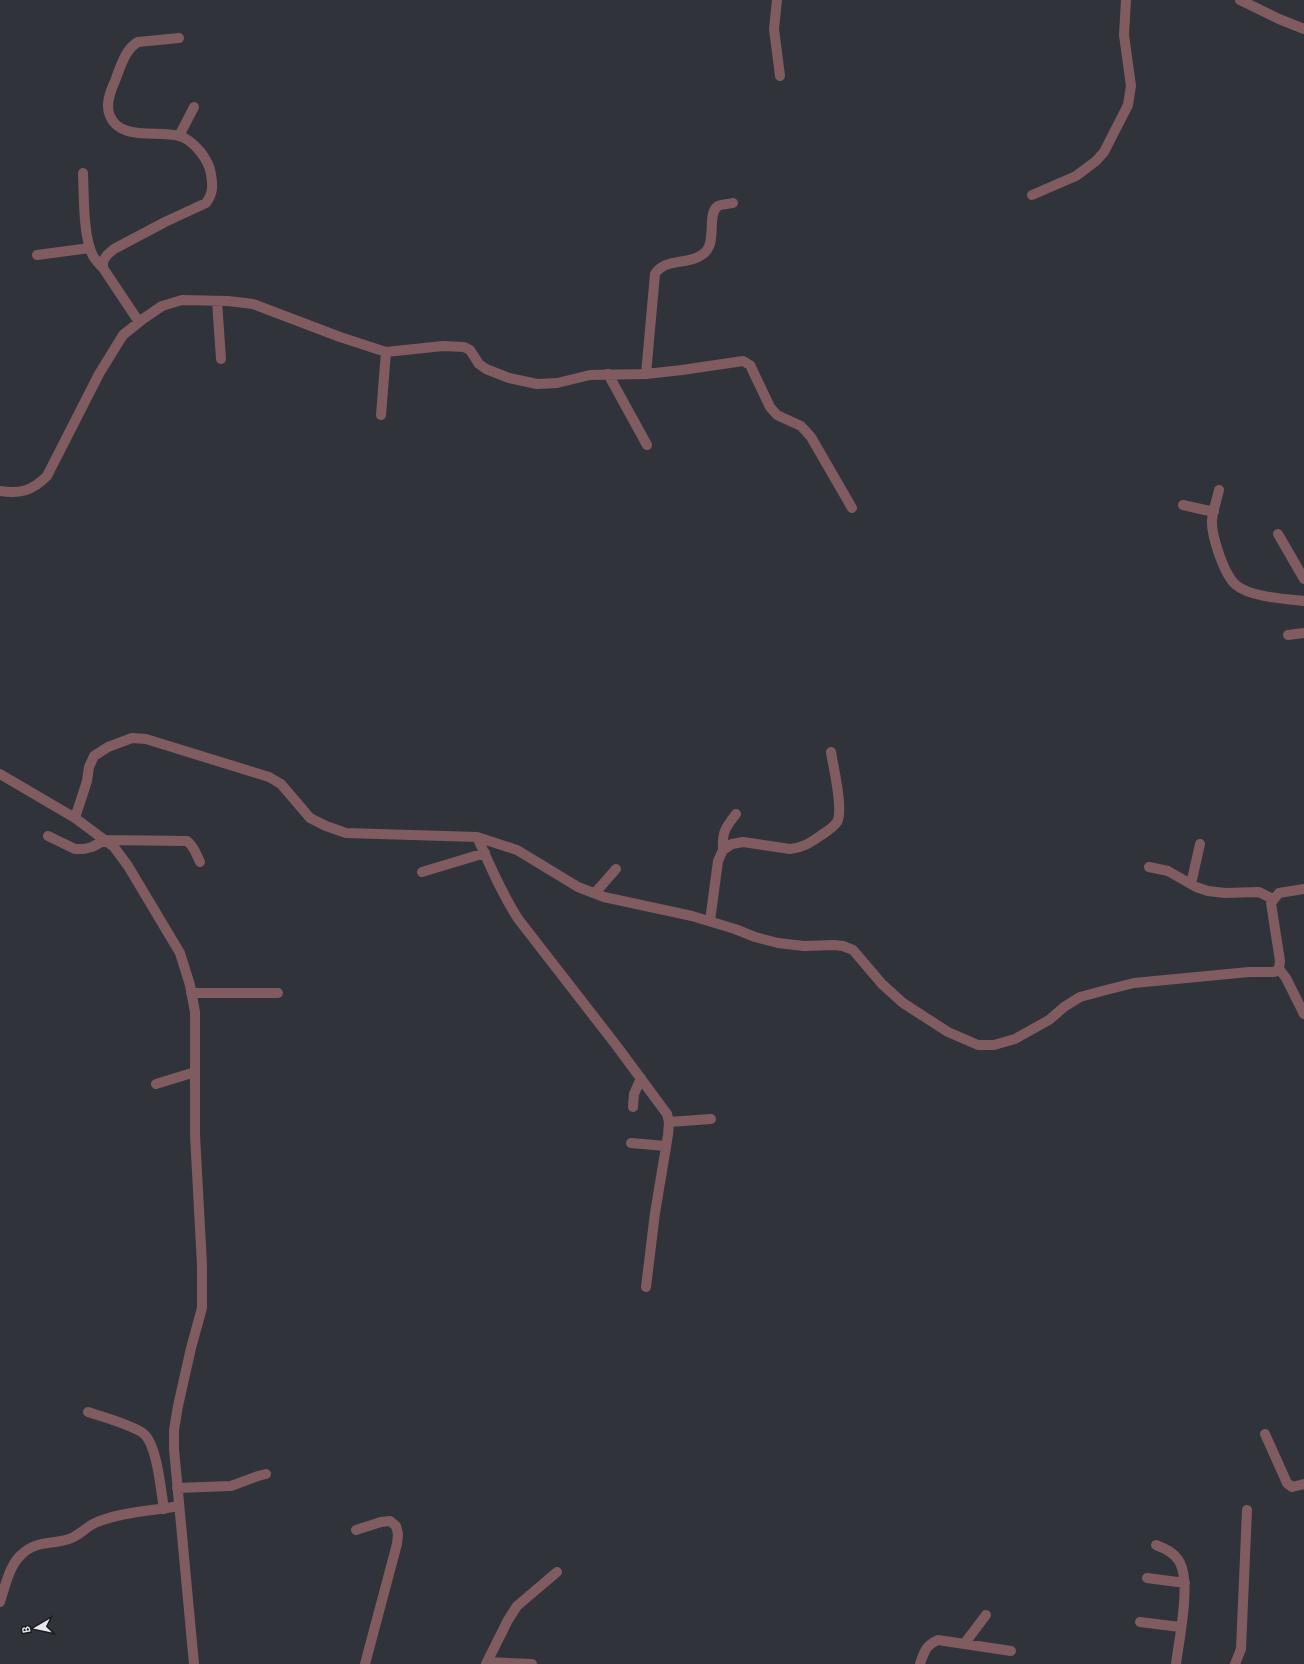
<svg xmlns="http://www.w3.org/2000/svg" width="1304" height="1664" font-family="'PT Sans',sans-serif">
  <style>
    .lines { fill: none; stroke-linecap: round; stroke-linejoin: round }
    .minor { stroke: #805c61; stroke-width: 10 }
  </style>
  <rect width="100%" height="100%" fill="#303339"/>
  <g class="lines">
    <path class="minor" d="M 777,0 L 774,29 L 780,76
      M 1240,0 L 1279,19 L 1304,29
      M 179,136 L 194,107
      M 83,173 C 84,195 83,237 93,256 C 96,261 100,265 103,268
      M 1032,195 L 1076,176 L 1096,161 L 1104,152 L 1128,105 L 1131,86 L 1124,35 L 1126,0
      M 37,255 L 90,248
      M 217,301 L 221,359
      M 139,322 L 103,268 L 103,261 L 107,255 L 114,249 L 165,222 L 206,203 C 213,194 213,186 211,174 C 209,160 194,140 179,136 C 158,130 120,141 110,116 C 105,105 110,92 115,81 C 120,68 125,49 138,42 L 179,38
      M 608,374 L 647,445
      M 646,374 L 655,274 C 666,256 694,267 707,250 C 716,238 707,213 718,206 C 722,204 729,204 733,203
      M 381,415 L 386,352
      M 1219,490 C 1217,499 1213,510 1212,520 C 1211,535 1224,575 1236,585 C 1250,597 1285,599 1304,601
      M 0,491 C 20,494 32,491 47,476 L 99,374 L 123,335 L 143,319 L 162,306 L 182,300 L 228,301 L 253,304 L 340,337 L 386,352 L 443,346 L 464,347 L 470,350 L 479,364 L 486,369 L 509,378 L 537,384 L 557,383 L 590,375 L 646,374 L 682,370 L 743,361 L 750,365 L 770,407 L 777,415 L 801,426 L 811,437 L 852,508
      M 1183,505 L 1214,512
      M 1278,534 L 1304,579
      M 1288,635 L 1304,633
      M 0,774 L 75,818 L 114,847 L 128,866 L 180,953 L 190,985 L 195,1012 L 195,1135 L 202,1265 L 202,1308 L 191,1348 L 178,1406 L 174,1430 L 174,1449 L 194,1664
      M 75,818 L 87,781 L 89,767 L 94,756 L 108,747 L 132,738 L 146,739 L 269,777 L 281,784 L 310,818 L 326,826 L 346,833 L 477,837 L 517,850 L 578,887 L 604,897 L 692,916 L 735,929 L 755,937 L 778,943 L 804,946 L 834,945 L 843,946 L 853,950 L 882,984 L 903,1003 L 948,1032 L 978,1045 L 994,1045 L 1015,1039 L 1049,1020 L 1064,1007 L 1080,997 L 1106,990 L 1134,983 L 1249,972 L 1274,972 L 1279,969 L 1280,961 L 1271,903 L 1279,893 L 1304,889
      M 48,836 L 75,849 L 84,849 L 92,847 L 105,840 L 187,841 C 194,846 196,854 200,862
      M 477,837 C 490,865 502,895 519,920 L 616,1045 L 667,1114 L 669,1122 L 668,1135 L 655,1213 L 646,1287
      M 723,850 C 722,832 725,828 736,814
      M 1149,867 L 1168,871 L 1196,887 L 1208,891 L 1225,893 L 1259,892 L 1273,899
      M 422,872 L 485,853
      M 1191,884 L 1200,844
      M 595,893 L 616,869
      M 710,921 L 718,861 L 723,850 L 732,844 L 743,842 L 790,849 C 802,848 810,843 820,836 C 826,832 833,828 837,822 C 844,810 833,766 831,752
      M 1279,969 L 1286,978 L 1304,1014
      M 191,993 L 278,993
      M 156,1084 L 195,1072
      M 633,1107 L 634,1094 L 641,1078
      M 669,1122 L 711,1119
      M 631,1143 L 666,1146
      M 88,1412 C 103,1417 133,1425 144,1434 C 157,1445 161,1491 164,1509
      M 1265,1434 L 1287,1483 L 1292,1487 L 1304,1484
      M 177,1488 L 231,1486 L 258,1476 L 266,1474
      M 356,1530 L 381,1522 L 390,1521 L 396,1526 L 398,1534 L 397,1544 L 365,1664
      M 1156,1545 C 1166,1549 1175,1553 1180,1563 C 1191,1583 1179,1640 1176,1664
      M 1147,1578 L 1185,1583
      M 0,1602 C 5,1587 9,1566 21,1555 C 36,1540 51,1545 69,1539 C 79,1536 86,1527 95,1523 C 120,1512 152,1511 179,1506
      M 1140,1622 L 1180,1627
      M 964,1644 L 986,1615
      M 487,1662 L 532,1664
      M 486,1664 L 508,1620 L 517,1606 L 557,1572
      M 920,1664 C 924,1652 926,1645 938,1640 L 1011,1651
      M 1235,1664 L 1241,1649 L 1247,1510"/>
  </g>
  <g transform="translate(36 1628) rotate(261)" stroke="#191b1e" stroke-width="3" paint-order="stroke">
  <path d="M0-3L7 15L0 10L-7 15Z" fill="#e6e8ec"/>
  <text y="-6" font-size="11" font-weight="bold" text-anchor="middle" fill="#e6e8ec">B</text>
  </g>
</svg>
